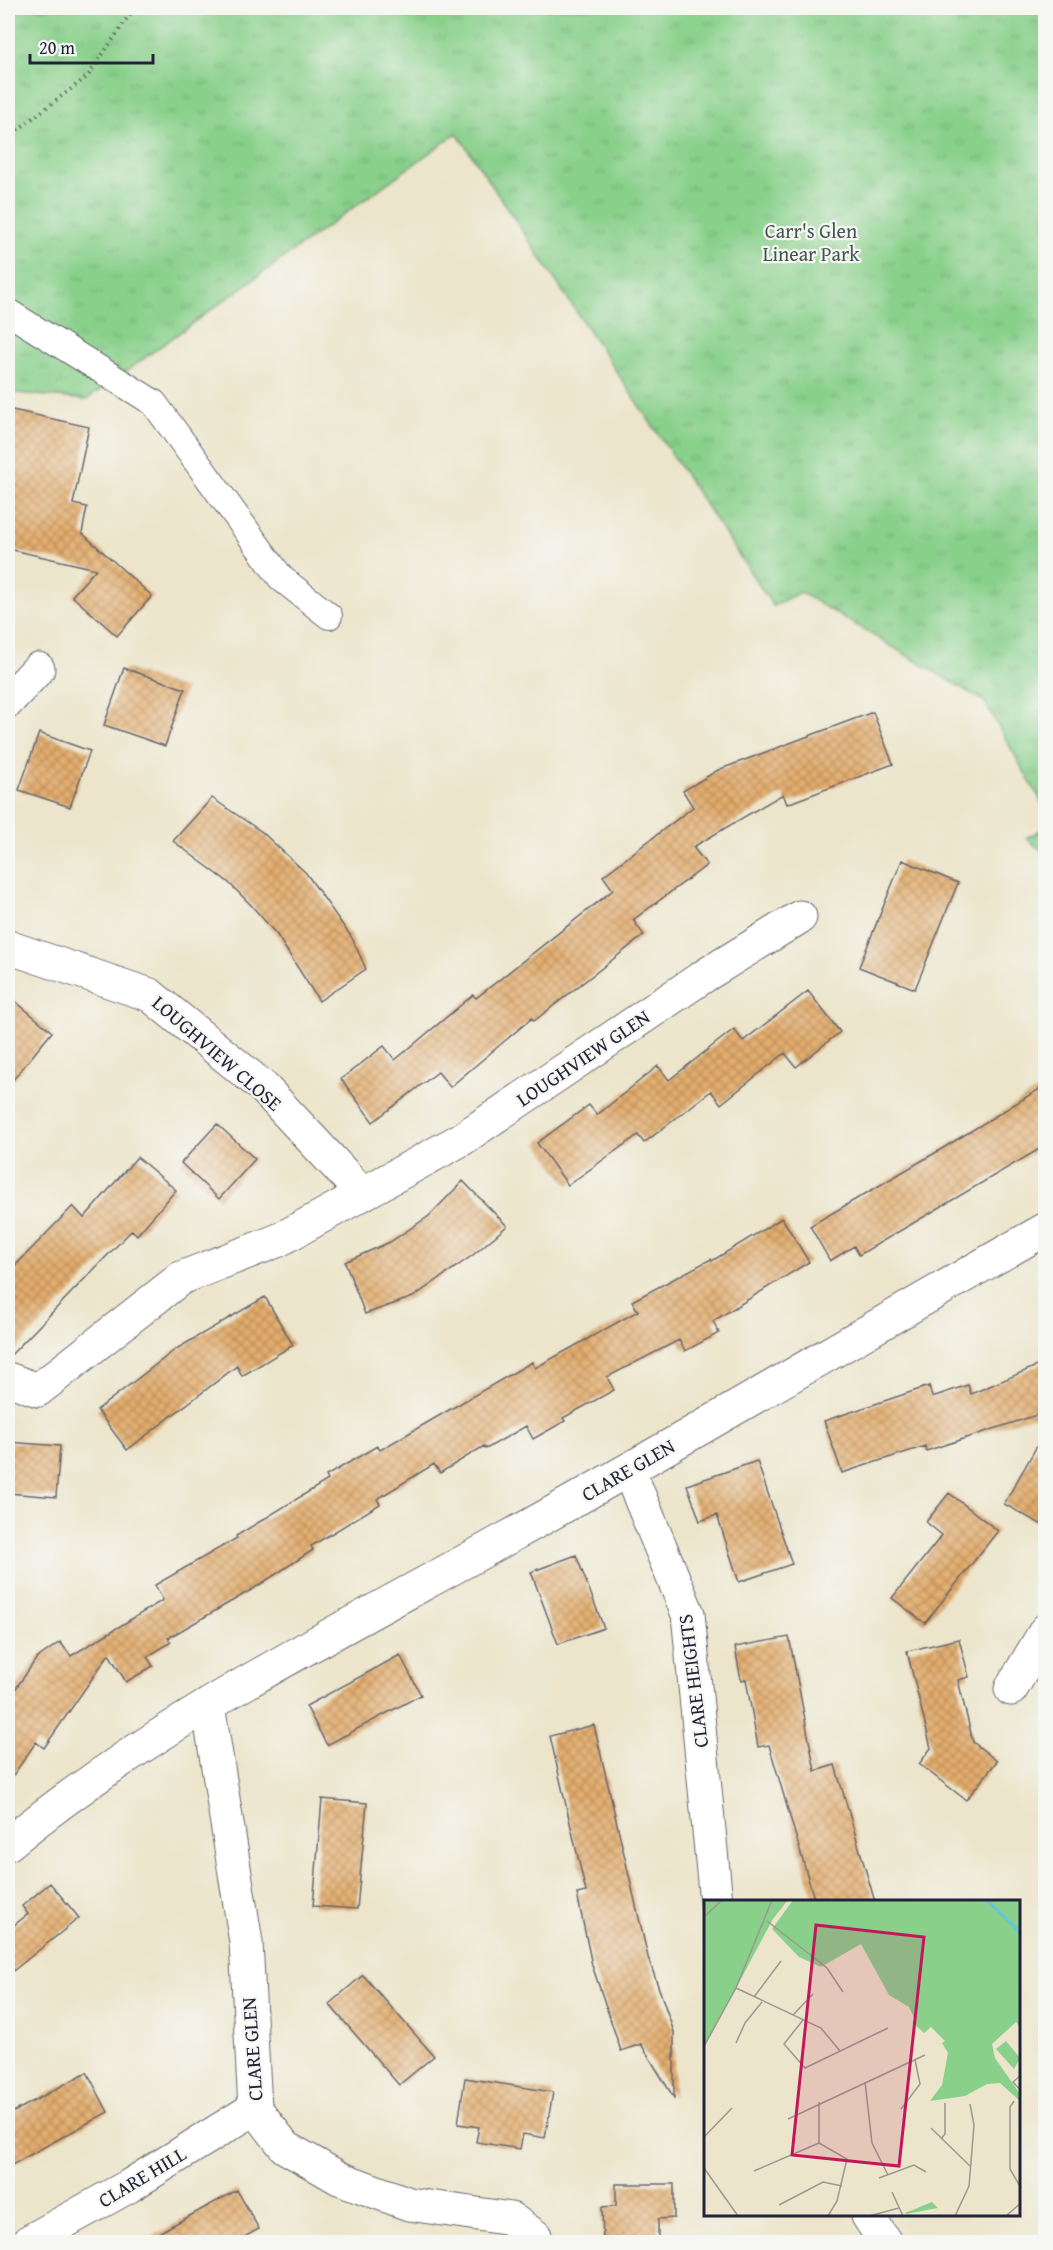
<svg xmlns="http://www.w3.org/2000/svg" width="1053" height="2250" font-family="'Gentium Book Plus',serif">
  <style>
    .park { fill: url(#park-tufts); stroke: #567963; stroke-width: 1.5 }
    .building { fill: url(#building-cross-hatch) }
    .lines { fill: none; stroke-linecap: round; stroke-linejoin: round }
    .lane-casing { stroke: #69666d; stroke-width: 28 }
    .street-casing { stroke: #69666d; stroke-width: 35 }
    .path { stroke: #69666d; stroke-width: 4; stroke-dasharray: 1.5 4.5; stroke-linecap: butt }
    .lane { stroke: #fff; stroke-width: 26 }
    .street { stroke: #fff; stroke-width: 33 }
    .labels { text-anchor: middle; stroke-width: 4.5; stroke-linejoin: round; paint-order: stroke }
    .park-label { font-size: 20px; fill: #415653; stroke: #f6f6f2 }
    .street-label { font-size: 20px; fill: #22223b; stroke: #f6f6f2 }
    .inset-river { fill: none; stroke: #61c7de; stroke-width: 3 }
    .inset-road { fill: none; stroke: #9b9791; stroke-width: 1.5 }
    .view { fill: #c2185b; fill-opacity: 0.15; stroke: #c2185b; stroke-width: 3 }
    .inset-edge { fill: none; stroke: #22223b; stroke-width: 3 }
  </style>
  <defs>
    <pattern id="park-tufts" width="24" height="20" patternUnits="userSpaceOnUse" patternTransform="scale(1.5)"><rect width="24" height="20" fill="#89d08b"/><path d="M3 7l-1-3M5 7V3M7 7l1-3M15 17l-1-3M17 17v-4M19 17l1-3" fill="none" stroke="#76b279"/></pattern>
    <pattern id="building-cross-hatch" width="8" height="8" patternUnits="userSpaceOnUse" patternTransform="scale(1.5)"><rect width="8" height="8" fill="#e3ad6d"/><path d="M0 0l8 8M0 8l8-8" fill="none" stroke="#b88c5b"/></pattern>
  </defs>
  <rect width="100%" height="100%" fill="#f6f6f2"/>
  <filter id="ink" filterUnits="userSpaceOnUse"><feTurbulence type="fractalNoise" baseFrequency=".0167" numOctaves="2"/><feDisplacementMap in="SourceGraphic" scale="12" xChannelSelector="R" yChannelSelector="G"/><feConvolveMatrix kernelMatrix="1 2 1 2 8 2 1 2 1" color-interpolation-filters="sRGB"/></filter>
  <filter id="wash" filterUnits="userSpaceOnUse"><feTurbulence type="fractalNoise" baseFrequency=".008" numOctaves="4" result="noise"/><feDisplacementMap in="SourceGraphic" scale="24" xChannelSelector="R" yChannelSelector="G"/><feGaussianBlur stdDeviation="1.35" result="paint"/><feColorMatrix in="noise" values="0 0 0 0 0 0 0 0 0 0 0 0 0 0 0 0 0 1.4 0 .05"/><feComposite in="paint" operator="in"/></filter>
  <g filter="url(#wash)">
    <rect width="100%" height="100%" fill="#ece5cb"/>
    <path class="park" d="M 8,8 L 1045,8 L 1045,808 L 984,701 L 800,592 L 773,606 L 457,133 L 86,400 L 8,392 Z
      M 1045,828 L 1045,853 L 1026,838 Z"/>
    <g id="blocks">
      <path class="building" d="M 8,409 L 89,427 L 73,504 L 87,507 L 82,533 L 152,596 L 117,636 L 72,596 L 96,569 L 8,549 Z
        M 124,668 L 185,689 L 165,746 L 104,725 Z
        M 873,712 L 893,764 L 787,804 L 783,794 L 693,847 L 707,865 L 633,920 L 644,935 L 534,1021 L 532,1018 L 450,1087 L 438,1072 L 373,1122 L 341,1079 L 384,1046 L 395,1060 L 473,995 L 476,998 L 613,890 L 603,876 L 693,807 L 683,791 L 718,770 Z
        M 39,733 L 90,751 L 70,807 L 19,790 Z
        M 212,798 L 262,832 L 306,873 L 352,938 L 366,969 L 319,1001 L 277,935 L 252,906 L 228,882 L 173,841 Z
        M 902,860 L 958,883 L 915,989 L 859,967 Z
        M 808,991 L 840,1032 L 796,1067 L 785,1053 L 721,1104 L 711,1091 L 644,1143 L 638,1135 L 568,1185 L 537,1143 L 589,1105 L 597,1115 L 658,1066 L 669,1080 L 734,1029 L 743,1041 Z
        M 8,995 L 52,1032 L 8,1086 Z
        M 1046,1085 L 1046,1145 L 859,1255 L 854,1246 L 830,1261 L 810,1226 L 935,1153 Z
        M 217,1124 L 255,1159 L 219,1199 L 181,1163 Z
        M 137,1157 L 176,1190 L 137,1235 L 132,1230 L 8,1358 L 8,1273 L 73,1206 L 84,1218 Z
        M 463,1181 L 507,1226 L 473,1255 L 413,1297 L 365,1314 L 345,1262 L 390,1242 L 429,1216 Z
        M 782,1218 L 809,1262 L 713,1321 L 719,1333 L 685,1351 L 679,1340 L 607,1377 L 614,1390 L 563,1418 L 565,1421 L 533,1439 L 526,1426 L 486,1449 L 484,1446 L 440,1473 L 434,1464 L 377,1499 L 380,1504 L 311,1546 L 313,1550 L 253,1589 L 168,1638 L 171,1642 L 147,1657 L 153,1666 L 126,1682 L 109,1654 L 44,1748 L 36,1742 L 8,1783 L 8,1700 L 36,1659 L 60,1642 L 71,1656 L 163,1600 L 155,1585 L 237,1538 L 236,1536 L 328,1480 L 326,1476 L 377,1446 L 380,1450 L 532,1362 L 535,1368 L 638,1311 L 632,1301 L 711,1259 L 712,1261 Z
        M 265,1297 L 293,1345 L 242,1376 L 237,1366 L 127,1450 L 97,1410 L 176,1349 Z
        M 1046,1362 L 1046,1412 L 926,1451 L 925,1446 L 842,1473 L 824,1421 L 929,1386 L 932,1397 L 968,1385 L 971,1394 Z
        M 1046,1430 L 1046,1527 L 1004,1504 Z
        M 8,1442 L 60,1446 L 56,1497 L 8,1493 Z
        M 757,1461 L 792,1564 L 739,1582 L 717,1515 L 700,1521 L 687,1485 Z
        M 949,1493 L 998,1531 L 925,1623 L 892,1598 L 942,1535 L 926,1522 Z
        M 576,1555 L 604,1628 L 558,1644 L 531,1572 Z
        M 789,1637 L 815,1771 L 835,1765 L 875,1902 L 815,1902 L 769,1745 L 758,1747 L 746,1679 L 741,1680 L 735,1647 Z
        M 959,1639 L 969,1677 L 958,1680 L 973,1742 L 997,1761 L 966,1800 L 919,1764 L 931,1748 L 907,1651 Z
        M 400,1655 L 421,1695 L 327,1745 L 306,1706 Z
        M 594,1725 L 648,1957 L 674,2032 L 674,2098 L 641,2044 L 621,2051 L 592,1965 L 577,1894 L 586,1892 L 550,1736 Z
        M 322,1799 L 367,1803 L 357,1909 L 313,1906 Z
        M 50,1883 L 79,1918 L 8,1975 L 8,1930 L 28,1914 L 22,1906 Z
        M 363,1975 L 434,2056 L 399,2085 L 329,2004 Z
        M 87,2072 L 108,2112 L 8,2167 L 8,2115 Z
        M 465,2078 L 553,2092 L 545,2138 L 523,2134 L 520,2149 L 476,2142 L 479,2127 L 458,2124 Z
        M 616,2184 L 674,2184 L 674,2218 L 658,2219 L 658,2242 L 603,2242 L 602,2207 L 616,2206 Z
        M 237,2190 L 259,2229 L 235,2242 L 142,2242 Z"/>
    </g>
  </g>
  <g filter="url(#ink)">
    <use href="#blocks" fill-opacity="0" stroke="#69666d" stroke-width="1.5"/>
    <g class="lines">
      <g class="lane-casing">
        <path id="lane" d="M 8,312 L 154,403 L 281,578 L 329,616"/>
      </g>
      <g class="street-casing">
        <path id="street" d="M 8,701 L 38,669
          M 8,947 L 150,995 L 262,1086 L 363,1194
          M 8,1379 L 38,1390 L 181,1278 L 279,1240 L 462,1139 L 704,976 L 800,917
          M 629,1471 L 688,1614 L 716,1902
          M 1011,1689 L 1046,1630
          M 208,1705 L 246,1942 L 255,2108 L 285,2147 L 339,2178 L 409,2204 L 511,2219 L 535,2236 L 536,2242
          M 8,1844 C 159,1720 338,1632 509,1537 C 689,1437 866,1331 1046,1229
          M 868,2216 L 885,2242
          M 28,2242 L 129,2186 L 255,2108"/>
      </g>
      <path class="path" d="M 8,137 L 88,76 L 134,8"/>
      <use href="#lane" class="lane"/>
      <use href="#street" class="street"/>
    </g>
  </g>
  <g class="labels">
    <g class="park-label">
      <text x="811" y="238">Carr's Glen<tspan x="811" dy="23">Linear Park</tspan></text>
    </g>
    <g class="street-label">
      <text transform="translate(217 1053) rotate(41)" y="7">LOUGHVIEW CLOSE</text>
      <text transform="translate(583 1058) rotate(-34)" y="7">LOUGHVIEW GLEN</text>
      <text transform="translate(628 1470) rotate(-30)" y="7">CLARE GLEN</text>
      <text transform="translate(693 1681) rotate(-97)" y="7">CLARE HEIGHTS</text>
      <text transform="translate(252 2049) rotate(-94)" y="7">CLARE GLEN</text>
      <text transform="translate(142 2177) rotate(-31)" y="7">CLARE HILL</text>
    </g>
  </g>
  <g transform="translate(704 1900)">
    <rect width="316" height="316" fill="#ece5cb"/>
    <path d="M 0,0 L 84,0 L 69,19 L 0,148 ZM 302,141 L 316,158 L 310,169 L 292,149 ZM 228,302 L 234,308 L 202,314 L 201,313 Z" fill="#89d08b"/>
    <path d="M 89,0 L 316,0 L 316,127 L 312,122 L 288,144 L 291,158 L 316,194 L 316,201 L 296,183 L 283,184 L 261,196 L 226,201 L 238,185 L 244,153 L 238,143 L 241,141 L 227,127 L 220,133 L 208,122 L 211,120 L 205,107 L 185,95 L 157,44 L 117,67 L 95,57 L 68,29 Z" fill="#89d08b"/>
    <path class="inset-river" d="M 283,0 L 317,33"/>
    <path class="inset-road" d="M 0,17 L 18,0M 63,21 L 123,68 L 139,92M 32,88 L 117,128 L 136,151M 50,97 L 77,61M 89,115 L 109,94M 99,120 L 80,144 L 101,168 L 184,128M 32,143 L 41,123 L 58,102M 0,146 L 32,88 L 68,0M 317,175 L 309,182 L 317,191M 161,182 L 168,243 L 184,275M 310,201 L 306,207 L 306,269 L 317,288M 115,202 L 115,243 L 143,259 L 133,301 L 124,316M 197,209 L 216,184 L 211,160M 84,219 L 221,155M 227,228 L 266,266M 0,237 L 28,208M 237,239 L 241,234 L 241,203M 0,268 L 34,316M 50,271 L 115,243M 175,278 L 210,265 L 222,272M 188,292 L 199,316M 75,305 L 119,282 L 138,286M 165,316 L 195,308M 251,316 L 265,286 L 270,225 L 266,204M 302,316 L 317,303"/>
    <path class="view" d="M 112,25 L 220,37 L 195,266 L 88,255 Z"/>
    <rect width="316" height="316" class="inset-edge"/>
  </g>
  <rect width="1053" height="2250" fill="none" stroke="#f6f6f2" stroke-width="30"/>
  <path d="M30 54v9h123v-9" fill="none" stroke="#22223b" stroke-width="3"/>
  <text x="39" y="54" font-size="18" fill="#22223b" stroke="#f6f6f2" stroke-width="4.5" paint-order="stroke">20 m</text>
</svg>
